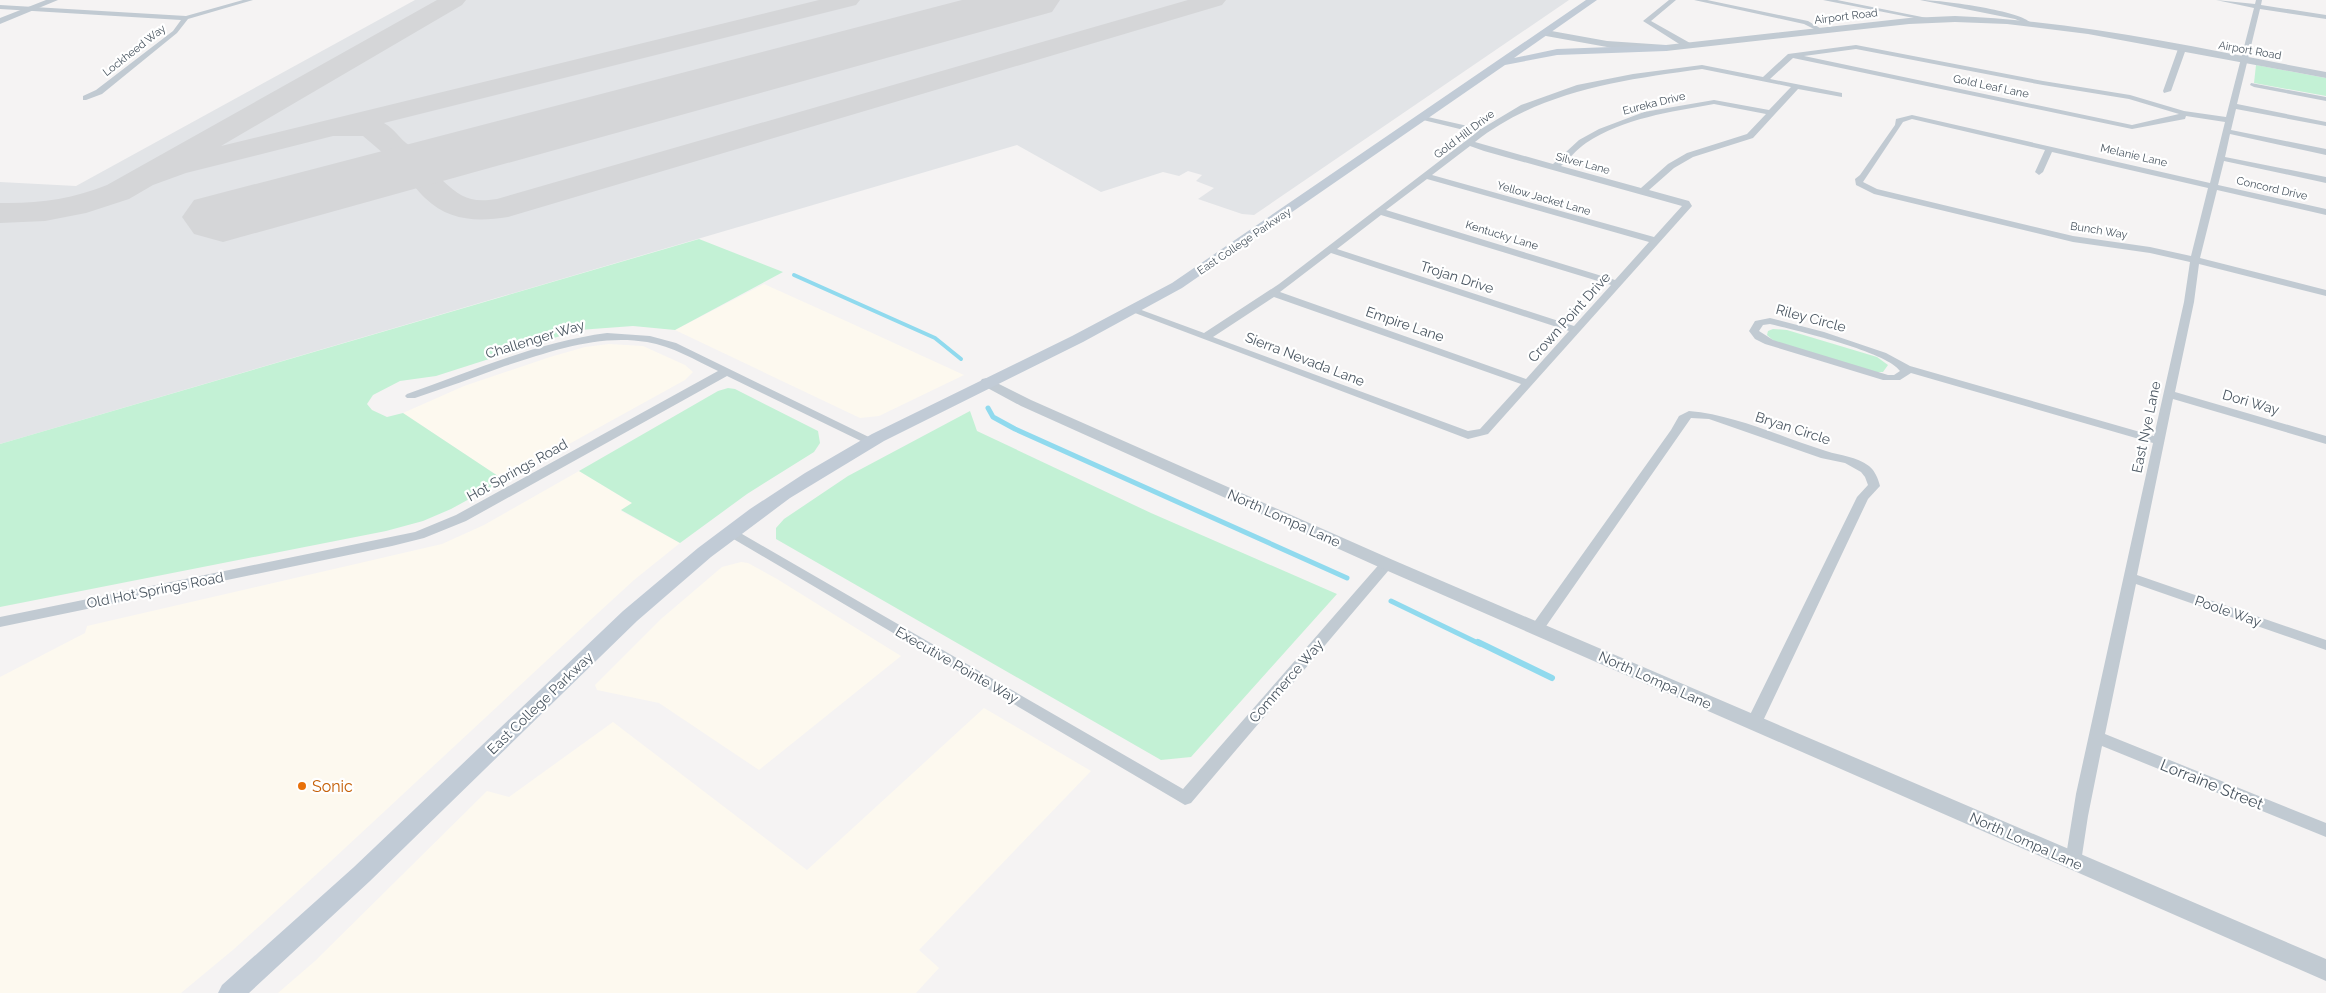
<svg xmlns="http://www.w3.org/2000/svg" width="2326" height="993" font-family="Raleway,sans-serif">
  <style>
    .commercial { fill: #fdf9ef }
    .airport { fill: #e2e4e7 }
    .green { fill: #c3f1d5 }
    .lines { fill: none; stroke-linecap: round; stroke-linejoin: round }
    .stream-far2 { stroke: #90daee; stroke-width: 4 }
    .stream-far1 { stroke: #90daee; stroke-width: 5 }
    .stream { stroke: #90daee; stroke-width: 6 }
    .taxiway { fill: #d5d6d8; fill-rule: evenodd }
    .runway { fill: #d5d6d8; fill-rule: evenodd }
    .minor { fill: #c1cad2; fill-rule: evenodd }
    .tertiary { fill: #c1cad2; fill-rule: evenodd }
    .secondary { fill: #c1cbd6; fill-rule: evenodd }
    .food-dot { fill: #e8710a; stroke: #fff; stroke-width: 2 }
    .labels { text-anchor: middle; stroke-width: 4.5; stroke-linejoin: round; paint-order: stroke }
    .far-street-label { font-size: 11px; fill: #4a5661; stroke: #fff }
    .street-label { font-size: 14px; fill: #4a5661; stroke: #fff }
    .near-street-label { font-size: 16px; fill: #4a5661; stroke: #fff }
    .near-food-label { font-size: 16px; fill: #c56008; stroke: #fff; text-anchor: start }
  </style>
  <rect width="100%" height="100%" fill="#f5f3f3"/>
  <path class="commercial" d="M 764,284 L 846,321 L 964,375 L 879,416 L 860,418 L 675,330 Z
    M 609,344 L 643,346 L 685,365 L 693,372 L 685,380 L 504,480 L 403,413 L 464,386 L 550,357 L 585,347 Z
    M 579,471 L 632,503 L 621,511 L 680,543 L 634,580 L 586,624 L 330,862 L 234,949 L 181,993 L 0,993 L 0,677 L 85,633 L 87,626 L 442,544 L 484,525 Z
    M 741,562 L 748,563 L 777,579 L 901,656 L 759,770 L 659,703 L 597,690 L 595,685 L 661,619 L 722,567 Z
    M 984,708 L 1091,771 L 919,950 L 939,968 L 916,993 L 278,993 L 315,961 L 487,791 L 509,797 L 613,722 L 807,870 Z"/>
  <path class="airport" d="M 415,0 L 1569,0 L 1254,215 L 1242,214 L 1198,199 L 1214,188 L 1196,181 L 1202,175 L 1188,171 L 1179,176 L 1163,172 L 1101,192 L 1017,145 L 0,444 L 0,182 L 76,186 Z"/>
  <path class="green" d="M 2256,65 L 2326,78 L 2326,96 L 2254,83 Z
    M 699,239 L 783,272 L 675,330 L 633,326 L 579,330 L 436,376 L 400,381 L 373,395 L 367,404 L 372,410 L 387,417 L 403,413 L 504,480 L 451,509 L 423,521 L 386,531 L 0,607 L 0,444 Z
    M 1773,329 L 1787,330 L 1877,357 L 1888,365 L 1883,372 L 1870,372 L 1775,342 L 1767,335 L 1768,331 Z
    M 728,388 L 735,389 L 818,431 L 820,443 L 814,452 L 747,494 L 680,543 L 621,510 L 632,503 L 579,471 L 718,391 Z
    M 970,411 L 977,431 L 1151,513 L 1337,594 L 1191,757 L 1161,760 L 776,539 L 776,528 L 784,519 L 848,476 Z"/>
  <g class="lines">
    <path class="stream-far2" d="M 794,275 L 935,338 L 961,359"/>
    <path class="stream-far1" d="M 988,408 L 993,417 L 1015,429 L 1347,578
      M 1391,601 L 1480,644"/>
    <path class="stream" d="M 1478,642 L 1552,678"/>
    <path class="taxiway" d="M 437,0 L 466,0 L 462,5 L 221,146 L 819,0 L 860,0 L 856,5 L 384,123 C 396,129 402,144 415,148 C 434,153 454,141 474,146 L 478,152 C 469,165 447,165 442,180 C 462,198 470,203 497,199 L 1188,0 L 1226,0 L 1222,5 L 508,217 C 477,222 449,221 425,198 C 419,192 412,185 410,176 L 418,166 L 390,159 L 363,136 L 333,136 L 186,173 L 153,185 L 129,199 L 86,213 L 45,221 L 0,223 L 0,203 C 37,204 72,199 107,185 Z"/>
    <path class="runway" d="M 962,0 L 1060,0 L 1052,12 L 223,242 L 194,234 L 182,217 L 194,200 Z"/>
    <path class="minor" d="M 243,0 L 253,0 L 188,19 L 177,33 L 102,94 L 86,100 L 83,100 L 83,96 L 96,90 L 173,31 L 181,20 L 0,9 L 0,5 L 186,16 Z
      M 1669,0 L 1676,0 L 1651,21 L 1690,43 L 1690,47 L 1684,47 L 1643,21 Z
      M 1694,0 L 1707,0 L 1808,21 L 1825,31 L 1822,33 L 1804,24 Z
      M 1823,0 L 1837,0 L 1932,19 L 1929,21 Z
      M 1920,0 C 1941,0 2016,10 2030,22 L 2027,24 L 2015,19 Z
      M 2216,0 L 2255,4 L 2256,0 L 2262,0 L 2261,5 L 2326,15 L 2326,19 L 2260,9 L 2237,104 L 2326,122 L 2326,126 L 2236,109 L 2231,130 L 2326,149 L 2326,155 L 2230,134 L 2225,157 L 2326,177 L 2326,183 L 2224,161 L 2218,185 L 2326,209 L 2326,215 L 2217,190 L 2200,258 L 2326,290 L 2326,296 L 2199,264 L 2194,302 L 2175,392 L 2326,436 L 2326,444 L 2173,399 L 2137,575 L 2326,640 L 2326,650 L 2136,584 L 2105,734 L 2326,823 L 2326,837 L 2102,746 L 2088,816 L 2081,862 L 2079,867 L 2073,869 L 2067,867 L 2065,862 L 2076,794 L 2153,443 L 1911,373 L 1900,380 L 1883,380 L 1765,344 L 1755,339 L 1749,331 L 1755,321 L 1770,318 L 1824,332 L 1886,353 L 1910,366 L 2154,436 L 2184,302 L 2190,262 L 2150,253 L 2073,242 L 1874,194 L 1856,185 L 1855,179 L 1860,175 L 1895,125 L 1896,119 L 1912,115 L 2210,183 L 2225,122 L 2186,116 L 2185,119 L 2132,129 L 1793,58 L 1770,79 L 1842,93 L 1842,97 L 1798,89 L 1753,138 L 1693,157 L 1674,168 L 1649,190 L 1689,201 L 1692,206 L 1488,434 L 1468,439 L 1127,310 L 1132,307 L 1136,308 L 1204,333 L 1279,284 L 1476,133 L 1419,119 L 1419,115 L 1481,129 L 1521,105 L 1577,85 L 1633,74 L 1702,65 L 1763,77 L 1788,54 L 1856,45 L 2043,81 L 2130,95 L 2184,111 L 2226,117 L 2254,8 ZM 1856,49 L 2043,85 L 2129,99 L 2179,114 L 2132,125 L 1804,56 ZM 1702,69 L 1791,87 L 1769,110 L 1714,100 L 1644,112 L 1599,129 L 1579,140 L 1553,164 L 1475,142 C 1540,91 1621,80 1702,69 ZM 1714,104 L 1766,114 L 1747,134 L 1687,153 L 1668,164 L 1641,188 L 1561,166 C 1569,159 1577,149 1586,143 C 1624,118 1670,112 1714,104 ZM 1912,119 L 2045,150 L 2035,172 L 2039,175 L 2043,172 L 2052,152 L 2208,188 L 2191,256 L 2150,247 L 2073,236 L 1877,189 L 1863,182 L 1903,122 ZM 1470,146 L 1484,151 L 1682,206 L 1654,237 L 1432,175 ZM 1427,179 L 1649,242 L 1615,280 L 1386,210 ZM 1381,215 L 1611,285 L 1574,326 L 1337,249 ZM 1331,253 L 1569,331 L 1526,379 L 1280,292 ZM 1274,297 L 1521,384 L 1480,429 L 1468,431 L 1213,337 ZM 1770,324 C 1795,330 1888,352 1900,371 L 1894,375 L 1888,375 L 1773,340 L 1759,331 L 1763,325 Z
      M 2182,47 L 2186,49 L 2171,91 L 2164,93 L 2163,91 L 2178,49 Z
      M 2251,83 L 2326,97 L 2326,101 L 2254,87 L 2250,85 Z
      M 607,333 L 650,336 L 676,343 L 877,441 L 875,444 L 867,444 L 727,376 L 466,521 L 424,538 L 392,546 L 0,627 L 0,617 L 415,532 L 456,515 L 718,371 C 695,360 672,346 647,342 C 598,334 552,351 505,366 C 475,377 445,388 415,398 L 407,398 L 405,396 L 407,394 C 472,371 538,342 607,333 Z
      M 1689,411 C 1736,415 1781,437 1826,451 C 1841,456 1856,456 1869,466 C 1875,471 1878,478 1880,486 L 1868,499 L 1762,723 L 1759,727 L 1754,729 L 1749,727 L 1746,723 L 1857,497 L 1868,485 L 1865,477 L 1861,472 L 1845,463 L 1821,458 L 1709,419 L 1691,418 L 1542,632 L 1532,632 L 1530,628 L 1671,430 L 1679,416 Z
      M 730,527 L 1183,789 L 1382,561 L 1392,561 L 1394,564 L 1191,803 L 1185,805 L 725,534 L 724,531 Z"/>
    <path class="tertiary" d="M 46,0 L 58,0 L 0,24 L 0,18 Z
      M 1955,16 C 2080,21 2203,49 2326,72 L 2326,78 L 2088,34 L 2007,24 L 1955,22 L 1909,24 L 1666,51 L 1607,47 L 1546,36 L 1541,33 L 1546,30 L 1607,41 L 1666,45 L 1909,18 Z
      M 987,378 L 1031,400 L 1393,560 L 2326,959 L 2326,981 L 1381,568 L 1021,406 L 982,385 L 980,382 L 982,379 Z"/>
    <path class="secondary" d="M 1586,0 L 1597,0 L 1514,58 L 1557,49 L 1666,45 L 1671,48 L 1666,51 L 1557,55 L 1505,65 L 1182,288 L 1083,342 L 884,441 L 790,498 L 711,557 L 637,621 L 370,881 L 249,993 L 218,993 L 222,985 L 354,867 L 623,611 L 698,548 L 750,509 L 805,473 L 872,434 L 1072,336 L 1172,283 Z"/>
  </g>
  <circle class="food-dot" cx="302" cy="786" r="5"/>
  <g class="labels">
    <g class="far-street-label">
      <text transform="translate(1846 16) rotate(-7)" y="4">Airport Road</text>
      <text transform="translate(134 50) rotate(-38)" y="4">Lockheed Way</text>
      <text transform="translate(2250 50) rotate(10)" y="4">Airport Road</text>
      <text transform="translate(1991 86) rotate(12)" y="4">Gold Leaf Lane</text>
      <text transform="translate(1654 103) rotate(-14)" y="4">Eureka Drive</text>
      <text transform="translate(1464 134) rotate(-37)" y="4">Gold Hill Drive</text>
      <text transform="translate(2134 155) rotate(13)" y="4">Melanie Lane</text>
      <text transform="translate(1583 163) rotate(15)" y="4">Silver Lane</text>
      <text transform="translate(2272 188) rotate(13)" y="4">Concord Drive</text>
      <text transform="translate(1544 198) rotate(16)" y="4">Yellow Jacket Lane</text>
      <text transform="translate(2099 230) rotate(9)" y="4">Bunch Way</text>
      <text transform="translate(1502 235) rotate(17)" y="4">Kentucky Lane</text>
      <text transform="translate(1244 241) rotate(-34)" y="4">East College Parkway</text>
    </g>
    <g class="street-label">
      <text transform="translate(1457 277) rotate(18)" y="5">Trojan Drive</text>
      <text transform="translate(1569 317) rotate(-48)" y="5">Crown Point Drive</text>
      <text transform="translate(1811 318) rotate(15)" y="5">Riley Circle</text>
      <text transform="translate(1405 324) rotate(19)" y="5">Empire Lane</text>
      <text transform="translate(535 339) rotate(-17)" y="5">Challenger Way</text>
      <text transform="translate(1305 359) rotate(21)" y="5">Sierra Nevada Lane</text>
      <text transform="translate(2251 402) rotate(16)" y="5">Dori Way</text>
      <text transform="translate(2146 427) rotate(-78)" y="5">East Nye Lane</text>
      <text transform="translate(1793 428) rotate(18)" y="5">Bryan Circle</text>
      <text transform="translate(517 470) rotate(-29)" y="5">Hot Springs Road</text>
      <text transform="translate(1284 518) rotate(24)" y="5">North Lompa Lane</text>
      <text transform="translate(155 590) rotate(-11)" y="5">Old Hot Springs Road</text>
      <text transform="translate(2228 611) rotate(19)" y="5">Poole Way</text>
      <text transform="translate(957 665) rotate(30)" y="5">Executive Pointe Way</text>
      <text transform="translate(1655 680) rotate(24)" y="5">North Lompa Lane</text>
      <text transform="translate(1286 681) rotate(-49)" y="5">Commerce Way</text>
      <text transform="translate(540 703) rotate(-44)" y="5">East College Parkway</text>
      <text transform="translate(2026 841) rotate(24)" y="5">North Lompa Lane</text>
    </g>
    <g class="near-street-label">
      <text transform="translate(2212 784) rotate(22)" y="6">Lorraine Street</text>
    </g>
    <g class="near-food-label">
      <text x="312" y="792">Sonic</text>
    </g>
  </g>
</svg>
